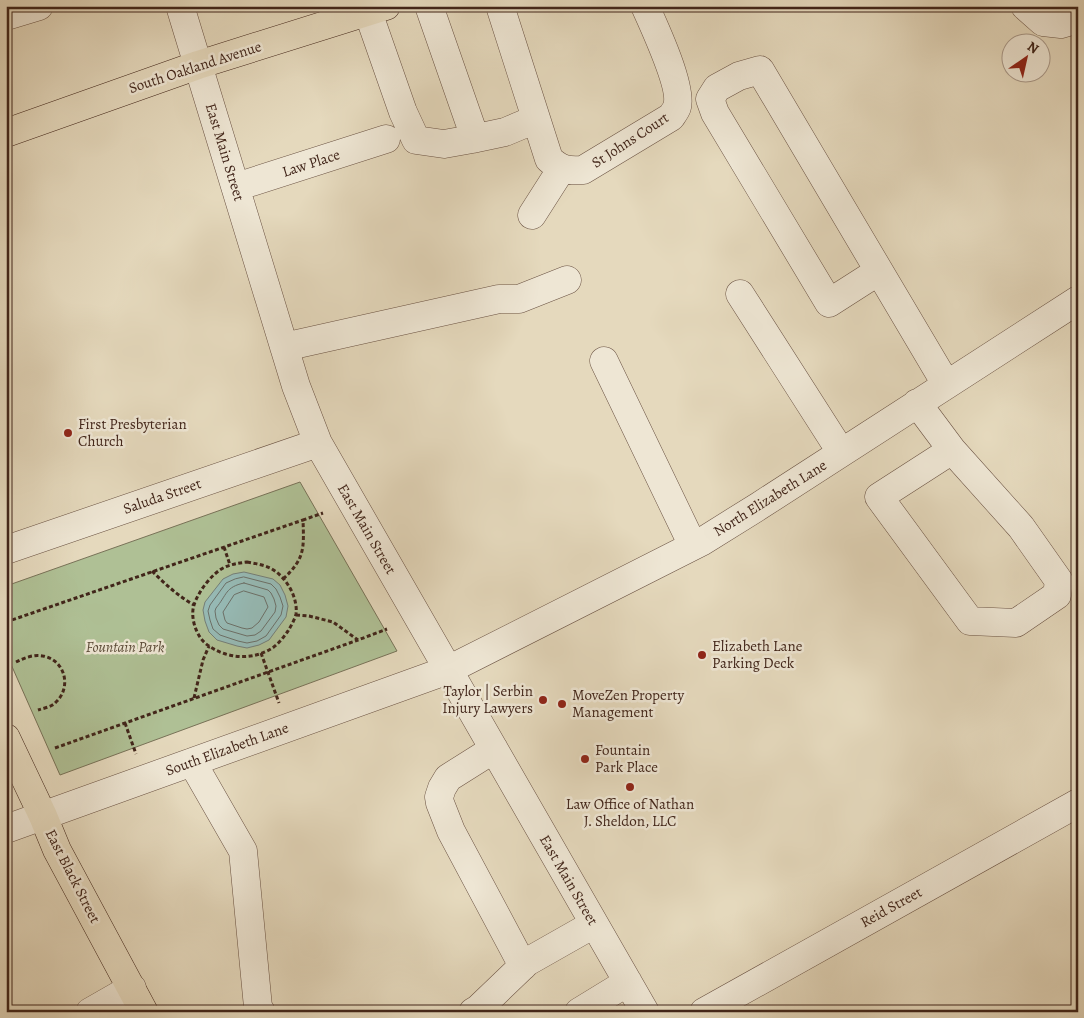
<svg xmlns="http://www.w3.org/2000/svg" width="1084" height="1018" font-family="Alegreya,serif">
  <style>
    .green { fill: #afc095; stroke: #787258 }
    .water { fill: #96bab5; stroke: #747e77 }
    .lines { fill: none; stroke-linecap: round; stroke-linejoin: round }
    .shore { stroke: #6c7068; stroke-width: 1 }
    .minor-casing { stroke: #6a5243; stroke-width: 29 }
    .major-casing { stroke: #41251a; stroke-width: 29 }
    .path { stroke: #41251a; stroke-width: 3; stroke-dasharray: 4 2.5; stroke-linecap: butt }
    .minor { stroke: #eee6d4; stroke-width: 28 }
    .major { stroke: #e5d9bd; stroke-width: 28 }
    .poi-dot { fill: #8f2418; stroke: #eee6d4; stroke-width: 2 }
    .labels { text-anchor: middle; stroke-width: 5; stroke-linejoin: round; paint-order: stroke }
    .street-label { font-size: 15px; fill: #41251a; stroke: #eee6d4 }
    .poi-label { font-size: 15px; fill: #41251a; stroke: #eee6d4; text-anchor: start }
    .park-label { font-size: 15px; font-style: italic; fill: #5c4c39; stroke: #eee6d4 }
  </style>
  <rect width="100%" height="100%" fill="#e5d9bd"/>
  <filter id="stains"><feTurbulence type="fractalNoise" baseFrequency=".004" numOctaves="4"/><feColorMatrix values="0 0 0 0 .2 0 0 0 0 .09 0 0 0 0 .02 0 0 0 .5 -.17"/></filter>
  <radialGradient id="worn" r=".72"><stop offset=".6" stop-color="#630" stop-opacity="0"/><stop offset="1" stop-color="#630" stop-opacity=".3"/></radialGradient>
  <path class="green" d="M 300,482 L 397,651 L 60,775 L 6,653 L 6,586 Z"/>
  <path class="water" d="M 244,572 L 273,579 L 280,585 L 285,595 L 288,606 L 286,617 L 269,640 L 259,645 L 247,648 L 237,646 L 217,640 L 209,632 L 205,621 L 203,610 L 205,602 L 223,579 L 233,574 Z"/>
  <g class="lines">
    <path class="shore" d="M 244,577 L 271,584 L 276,589 L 280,597 L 283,606 L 281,615 L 266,636 L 257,641 L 247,643 L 238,641 L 220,635 L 213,629 L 210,620 L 208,611 L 210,605 L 226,583 L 235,579 Z
      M 244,583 L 268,590 L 271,593 L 274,599 L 276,606 L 275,612 L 261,631 L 255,635 L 247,636 L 223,629 L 219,625 L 216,618 L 215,611 L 216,608 C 227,595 225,587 244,583 Z
      M 244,591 L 264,597 L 268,607 L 259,622 L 252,628 L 247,629 L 242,628 L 227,623 L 225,620 L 223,612 L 234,595 Z"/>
    <g class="minor-casing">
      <path id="minor" d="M 180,6 L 296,386 L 318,443 L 645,1012
        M 429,6 L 475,138
        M 500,6 L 549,159 C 561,170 567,171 583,170 L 671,117 C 673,114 676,110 677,107 C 683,88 654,26 645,6
        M 1025,6 L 1043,22 L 1061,24 L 1078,19
        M 368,12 L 403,112 L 416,140 L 444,144 L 472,139 L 505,132 L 536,119
        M 6,16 L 39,6
        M 236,187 L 386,139
        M 532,215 L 562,168
        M 879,271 L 829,303 L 715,113 L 710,99 L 717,88 L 739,76 L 760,70 L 946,384
        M 740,294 L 841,452
        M 284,347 L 499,299 L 519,299 L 567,280
        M 604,361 L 693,546
        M 917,403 L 952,450 L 1021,527 L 1059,581 L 1057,595 L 1016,623 L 970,621 L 879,497 L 952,450
        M 6,550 L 318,443
        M 494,749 L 448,778 L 442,788 L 439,797 L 440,803 L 451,831 L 523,966
        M 192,762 L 243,851 L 258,1007 L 261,1012
        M 6,829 L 448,670 L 703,541 L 759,506 L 1078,300
        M 90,1012 L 132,988
        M 473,1012 L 478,1009 L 527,962 L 594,924
        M 579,1012 L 628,982
        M 704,1012 L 1078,803"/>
    </g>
    <g class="major-casing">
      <path id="major" d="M 6,133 L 198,65 L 386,6
        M 6,738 L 43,816 L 57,850 L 144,1012"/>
    </g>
    <path class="path" d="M 224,547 L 230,565
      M 247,562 C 257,564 267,565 275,571 C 288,580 298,599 296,614 C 295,619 291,626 288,631 C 283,638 277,646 269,650 C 249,661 223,658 205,643 C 196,635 190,617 194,605 C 198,592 212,573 225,567 C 232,564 239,563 247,562 Z
      M 152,571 C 165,584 178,596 194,605
      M 283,579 C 305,559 304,548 303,520 L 323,513
      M 296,615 L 309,616 L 333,622 L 358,640 L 387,629
      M 6,622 L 303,520
      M 261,653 L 279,703
      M 16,662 C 24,658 34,654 43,656 C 65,660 72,687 56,702 C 52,707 44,708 38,710
      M 194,698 L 203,660 L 209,646
      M 125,723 L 136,754
      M 55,748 L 358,640"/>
    <use href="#minor" class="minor"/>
    <use href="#major" class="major"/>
  </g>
  <g class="poi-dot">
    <circle cx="68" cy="433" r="5"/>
    <circle cx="702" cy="655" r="5"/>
    <circle cx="543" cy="700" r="5"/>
    <circle cx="562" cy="704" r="5"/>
    <circle cx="585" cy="759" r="5"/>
    <circle cx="630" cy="787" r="5"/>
  </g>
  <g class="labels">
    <g class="street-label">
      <text transform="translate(195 67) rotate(-18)" y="5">South Oakland Avenue</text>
      <text transform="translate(630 140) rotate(-33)" y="5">St Johns Court</text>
      <text transform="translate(225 152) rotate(73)" y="5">East Main Street</text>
      <text transform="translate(311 163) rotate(-18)" y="5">Law Place</text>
      <text transform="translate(162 496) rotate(-19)" y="5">Saluda Street</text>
      <text transform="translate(770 498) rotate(-32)" y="5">North Elizabeth Lane</text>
      <text transform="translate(367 529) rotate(60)" y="5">East Main Street</text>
      <text transform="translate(227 749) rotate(-20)" y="5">South Elizabeth Lane</text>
      <text transform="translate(73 876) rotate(63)" y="5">East Black Street</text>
      <text transform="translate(569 880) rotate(60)" y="5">East Main Street</text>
      <text transform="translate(891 907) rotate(-29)" y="5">Reid Street</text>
    </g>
    <g class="poi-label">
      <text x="78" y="429">First Presbyterian<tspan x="78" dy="17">Church</tspan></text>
      <text x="712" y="651">Elizabeth Lane<tspan x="712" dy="17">Parking Deck</tspan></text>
      <text x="533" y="696" text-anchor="end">Taylor | Serbin<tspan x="533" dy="17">Injury Lawyers</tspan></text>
      <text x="572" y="700">MoveZen Property<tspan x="572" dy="17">Management</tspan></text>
      <text x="595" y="755">Fountain<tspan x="595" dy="17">Park Place</tspan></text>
      <text x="630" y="809" text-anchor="middle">Law Office of Nathan<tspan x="630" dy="17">J. Sheldon, LLC</tspan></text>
    </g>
    <g class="park-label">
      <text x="125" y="652">Fountain Park</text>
    </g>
  </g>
  <rect width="1084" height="1018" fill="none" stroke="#e5d9bd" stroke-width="25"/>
  <rect x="8" y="8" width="1069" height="1003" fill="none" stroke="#41251a" stroke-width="2.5"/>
  <rect x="12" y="12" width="1059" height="993" fill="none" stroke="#41251a"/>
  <g transform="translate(1026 58) rotate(34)"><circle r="24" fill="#eee6d4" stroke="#a9998a"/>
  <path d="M0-4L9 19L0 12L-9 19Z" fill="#8f2418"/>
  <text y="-8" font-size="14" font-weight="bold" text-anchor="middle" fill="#41251a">N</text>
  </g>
  <rect width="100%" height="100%" filter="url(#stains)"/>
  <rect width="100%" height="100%" fill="url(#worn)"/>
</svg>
